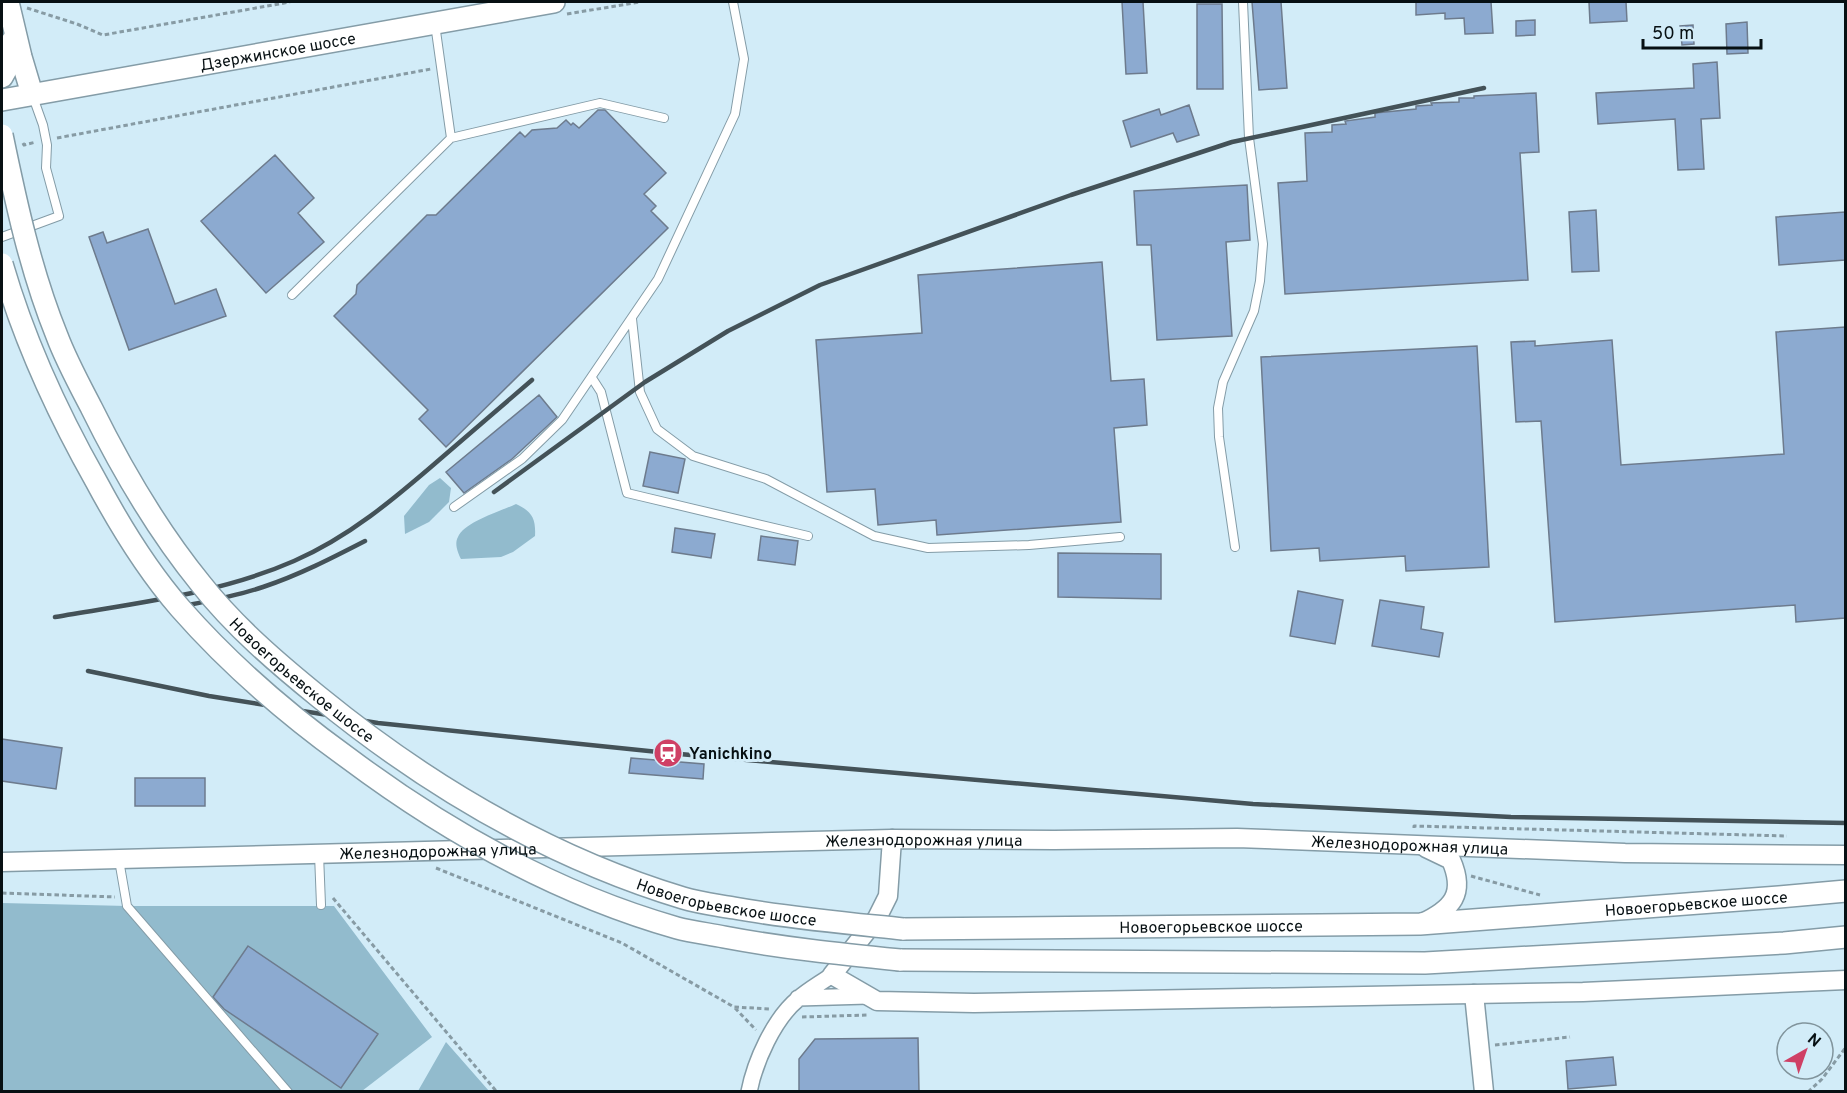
<svg xmlns="http://www.w3.org/2000/svg" width="1847" height="1093" font-family="Overpass,sans-serif">
  <style>
    .green { fill: #92bbcd }
    .building { fill: #8caad0; stroke: #6d7b8d; stroke-width: 1.5 }
    .lines { fill: none; stroke-linecap: round; stroke-linejoin: round }
    .service-casing { stroke: #849ca7; stroke-width: 10 }
    .minor-casing { stroke: #849ca7; stroke-width: 18 }
    .tertiary-casing { stroke: #849ca7; stroke-width: 21 }
    .secondary-casing { stroke: #849ca7; stroke-width: 24 }
    .path { stroke: #879ba4; stroke-width: 3; stroke-dasharray: 4.5 3; stroke-linecap: butt }
    .service { stroke: #fff; stroke-width: 8 }
    .minor { stroke: #fff; stroke-width: 15 }
    .tertiary { stroke: #fff; stroke-width: 18 }
    .secondary { stroke: #fff; stroke-width: 21 }
    .rail { stroke: #445258; stroke-width: 4.5 }
    .secondary-bridge-casing { stroke: #849ca7; stroke-width: 24; stroke-linecap: butt }
    .secondary-bridge { stroke: #fff; stroke-width: 21 }
    .labels { text-anchor: middle; stroke-width: 6; stroke-linejoin: round; paint-order: stroke }
    .street-label { font-size: 16px; fill: #071013; stroke: #d2ecf8 }
    .poi-label { font-size: 16px; font-weight: bold; fill: #071013; stroke: #d2ecf8; text-anchor: start }
  </style>
  <rect width="100%" height="100%" fill="#d2ecf8"/>
  <path class="green" d="M 440,478 L 451,488 L 449,502 L 429,522 L 405,534 L 404,516 L 429,485 Z
    M 516,504 C 532,511 536,519 535,536 L 513,552 L 501,557 L 461,559 C 458,553 454,544 458,537 C 464,522 501,511 516,504 Z
    M 2,903 L 127,906 L 334,906 L 432,1037 L 362,1091 L 2,1092 Z
    M 446,1042 L 489,1091 L 418,1091 Z"/>
  <path class="building" d="M 1122,2 L 1143,2 L 1147,73 L 1126,74 Z
    M 1252,2 L 1281,2 L 1287,88 L 1259,90 Z
    M 1416,2 L 1491,2 L 1493,33 L 1465,34 L 1464,18 L 1445,19 L 1445,13 L 1416,15 Z
    M 1589,2 L 1626,2 L 1627,21 L 1590,23 Z
    M 1197,4 L 1222,4 L 1223,89 L 1197,89 Z
    M 1535,20 L 1535,35 L 1516,36 L 1516,21 Z
    M 1747,22 L 1748,53 L 1727,54 L 1726,24 Z
    M 1693,25 L 1694,44 L 1682,45 L 1680,26 Z
    M 1717,62 L 1720,118 L 1701,119 L 1704,169 L 1678,170 L 1675,119 L 1598,124 L 1596,93 L 1694,88 L 1693,64 Z
    M 1536,93 L 1539,152 L 1520,153 L 1528,280 L 1285,294 L 1278,183 L 1307,181 L 1305,133 L 1332,132 L 1332,125 L 1346,124 L 1345,121 L 1375,117 L 1375,113 L 1416,109 L 1416,106 L 1432,105 L 1431,103 L 1459,102 L 1459,98 L 1474,98 L 1474,96 Z
    M 1189,105 L 1199,135 L 1177,142 L 1173,133 L 1131,147 L 1123,121 L 1159,109 L 1161,115 Z
    M 598,110 L 605,110 L 666,173 L 644,194 L 656,206 L 651,211 L 668,228 L 446,447 L 419,419 L 428,410 L 334,316 L 356,294 L 357,285 L 427,215 L 436,215 L 520,132 L 525,137 L 532,130 L 557,128 L 566,120 L 571,125 L 573,123 L 579,128 Z
    M 275,155 L 314,198 L 298,213 L 324,242 L 266,293 L 201,221 Z
    M 1247,185 L 1250,240 L 1226,242 L 1232,336 L 1157,340 L 1151,245 L 1137,245 L 1134,191 Z
    M 1596,210 L 1599,271 L 1572,272 L 1569,212 Z
    M 1845,212 L 1845,260 L 1779,265 L 1776,217 Z
    M 148,229 L 175,304 L 216,289 L 226,316 L 129,350 L 89,237 L 103,232 L 107,243 Z
    M 1102,262 L 1111,381 L 1144,379 L 1147,425 L 1114,428 L 1121,522 L 937,535 L 936,520 L 878,525 L 875,489 L 827,492 L 816,340 L 922,333 L 918,275 Z
    M 1845,327 L 1845,618 L 1796,622 L 1795,605 L 1555,622 L 1541,421 L 1516,422 L 1511,342 L 1535,341 L 1535,346 L 1612,340 L 1621,465 L 1784,454 L 1776,332 Z
    M 1477,346 L 1489,567 L 1406,571 L 1405,556 L 1320,561 L 1319,548 L 1271,551 L 1261,357 Z
    M 539,395 L 557,417 L 512,459 L 464,493 L 446,472 Z
    M 650,452 L 685,459 L 678,493 L 643,486 Z
    M 675,528 L 715,534 L 711,558 L 672,552 Z
    M 761,536 L 798,541 L 795,565 L 758,560 Z
    M 1058,553 L 1161,554 L 1161,599 L 1058,597 Z
    M 1298,591 L 1343,600 L 1335,644 L 1290,636 Z
    M 1380,600 L 1424,607 L 1421,629 L 1443,633 L 1439,657 L 1372,646 Z
    M 2,739 L 62,748 L 56,789 L 2,781 Z
    M 631,758 L 704,764 L 703,779 L 629,773 Z
    M 135,778 L 205,778 L 205,806 L 135,806 Z
    M 248,946 L 378,1034 L 341,1088 L 224,1009 L 213,997 Z
    M 918,1038 L 919,1092 L 799,1092 L 799,1059 L 815,1039 Z
    M 1613,1057 L 1616,1085 L 1568,1089 L 1566,1061 Z"/>
  <g class="lines">
    <g class="service-casing">
      <path id="service" d="M 451,138 L 600,103 L 664,118
        M 2,237 L 59,216 L 46,168 L 47,145 L 43,125 L 33,97
        M 292,295 L 451,138 L 435,24
        M 632,319 L 640,392 L 657,429 L 693,456 L 766,479 L 874,536 L 928,548 L 1029,545 L 1120,537
        M 592,378 L 601,392 L 627,493 L 808,536
        M 454,507 L 522,459 L 562,420 L 658,279 L 735,114 L 744,59 L 733,2
        M 1235,547 L 1219,437 L 1218,408 L 1223,382 L 1254,311 L 1260,281 L 1263,244 L 1249,138 L 1243,2
        M 319,854 L 321,905
        M 119,860 L 127,906 L 288,1092"/>
    </g>
    <g class="minor-casing">
      <path id="minor" d="M 798,998 L 868,996
        M 749,1092 C 755,1061 774,1019 798,999 C 808,990 821,983 832,975"/>
    </g>
    <g class="tertiary-casing">
      <g id="tertiary">
        <path d="M 892,839 L 888,896 L 877,918 L 832,975 L 877,1001 L 974,1003 L 1583,992 L 1846,980"/>
        <path id="s1" d="M 2,862 L 892,839 L 1054,840 L 1237,838 L 1625,853 L 1846,855"/>
        <path d="M 1422,923 C 1452,909 1466,894 1451,860 L 1426,848"/>
        <path d="M 1474,994 L 1484,1092"/>
      </g>
    </g>
    <g class="secondary-casing">
      <g id="secondary">
        <path d="M 8,2 L 21,57 L 32,94"/>
        <path d="M 2,77 L 11,61 L 12,41"/>
        <path id="s2" d="M 2,100 L 554,2"/>
        <path id="s3" d="M 903,929 L 1420,924 L 1779,897 L 1846,891"/>
        <path d="M 900,960 L 1425,963 L 1784,943 L 1846,937"/>
      </g>
    </g>
    <path class="path" d="M 27,8 L 77,24 L 103,35 L 290,2
      M 567,14 L 640,2
      M 57,138 L 431,69
      M 23,143 L 24,145 L 36,142
      M 1414,828 L 1414,826 L 1787,836
      M 436,868 L 622,943 L 734,1007 L 770,1009
      M 1471,876 L 1540,895
      M 2,893 L 115,897
      M 333,898 L 497,1092
      M 735,1008 L 756,1030
      M 802,1017 L 867,1015
      M 1495,1045 L 1570,1037
      M 1808,1092 L 1822,1079 L 1846,1047"/>
    <use href="#service" class="service"/>
    <use href="#minor" class="minor"/>
    <use href="#tertiary" class="tertiary"/>
    <use href="#secondary" class="secondary"/>
    <path class="rail" d="M 494,492 L 645,382 L 728,331 L 820,285 L 1071,195 L 1232,142 L 1484,88
      M 173,608 C 203,602 234,597 263,587 C 299,575 332,558 365,541
      M 55,617 C 135,603 219,594 294,561 C 349,537 394,499 439,460 C 470,433 501,407 532,380
      M 88,671 L 209,696 L 378,723 L 668,753 L 1253,804 L 1511,817 L 1846,823"/>
    <g class="secondary-bridge-casing">
      <g id="secondary-bridge">
        <path id="s4" d="M 2,135 C 16,203 31,272 57,336 C 66,360 79,384 91,407 C 122,470 157,530 201,584 C 234,626 277,663 319,697 C 428,786 548,857 683,898 C 699,903 717,905 734,908 C 790,918 846,923 903,929"/>
        <path d="M 2,264 C 24,340 57,412 96,481 C 120,526 147,570 180,608 C 230,665 287,714 348,758 C 447,832 557,894 677,928 C 692,932 709,934 724,937 C 782,948 841,954 900,960"/>
      </g>
    </g>
    <use href="#secondary-bridge" class="secondary-bridge"/>
  </g>
  <defs>
    <g id="station-disc" transform="scale(1.5)"><circle r="9.5" fill="#cf4065" stroke="#d2ecf8"/><path d="M-3-6H3Q5-6 5-4V2Q5 4 3 4L4.5 6H3L1.5 4h-3L-3 6H-4.5L-3 4Q-5 4-5 2V-4Q-5-6-3-6ZM-3.5-4v3h7v-3ZM-3.5 1v1.5H-2V1ZM2 1v1.5H3.5V1Z" fill="#fff"/></g>
  </defs>
  <g fill-rule="evenodd">
    <use href="#station-disc" x="668" y="753"/>
  </g>
  <g class="labels">
    <g class="street-label">
      <text dy="6" stroke="none"><textPath href="#s2" startOffset="280">Дзержинское шоссе</textPath></text>
      <text dy="6" stroke="none"><textPath href="#s4" startOffset="636">Новоегорьевское шоссе</textPath></text>
      <text dy="6" stroke="none"><textPath href="#s1" startOffset="922">Железнодорожная улица</textPath></text>
      <text dy="6" stroke="none"><textPath href="#s1" startOffset="1408">Железнодорожная улица</textPath></text>
      <text dy="6" stroke="none"><textPath href="#s1" startOffset="436">Железнодорожная улица</textPath></text>
      <text dy="6" stroke="none"><textPath href="#s4" startOffset="1122">Новоегорьевское шоссе</textPath></text>
      <text dy="6" stroke="none"><textPath href="#s3" startOffset="794">Новоегорьевское шоссе</textPath></text>
      <text dy="6" stroke="none"><textPath href="#s3" startOffset="308">Новоегорьевское шоссе</textPath></text>
    </g>
    <g class="poi-label">
      <text x="689" y="759">Yanichkino</text>
    </g>
  </g>
  <rect width="1847" height="1093" fill="none" stroke="#071013" stroke-width="6"/>
  <g transform="translate(1805 1051) rotate(40)"><circle r="28" fill="#d2ecf8" stroke="#81949c" stroke-width="1.5"/>
  <path d="M0-4.5L10 22L0 15L-10 22Z" fill="#cf4065"/>
  <text y="-9" font-size="16" font-weight="bold" text-anchor="middle" fill="#071013">N</text>
  </g>
  <path d="M1643 39v9h118v-9" fill="none" stroke="#071013" stroke-width="3"/>
  <text x="1652" y="39" font-size="18" fill="#071013" stroke="#d2ecf8" stroke-width="4.5" paint-order="stroke">50 m</text>
</svg>
